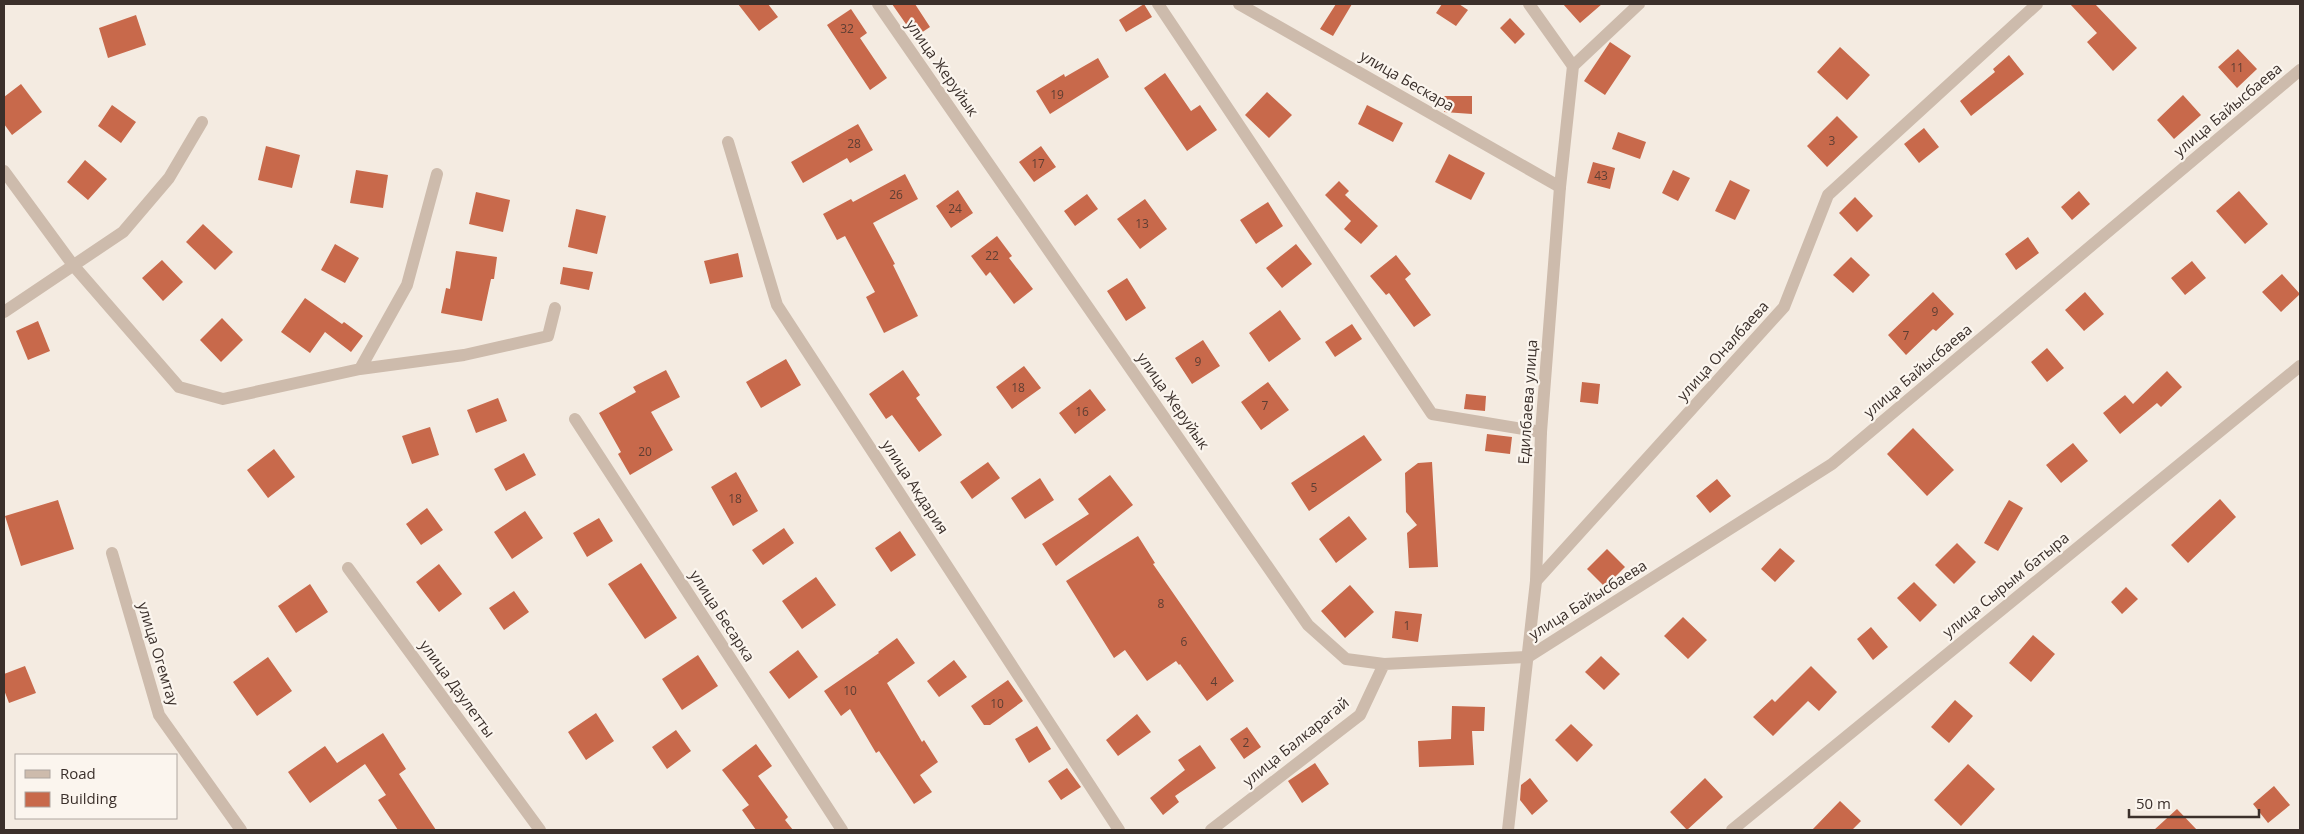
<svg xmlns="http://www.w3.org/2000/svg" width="2304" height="834" font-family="'Open Sans',sans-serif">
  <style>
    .building { fill: #c8694b }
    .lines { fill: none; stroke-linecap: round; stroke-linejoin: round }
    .minor { stroke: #cdbbac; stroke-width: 12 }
    .tertiary { stroke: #cdbbac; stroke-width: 12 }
    .labels { text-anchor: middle; stroke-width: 4.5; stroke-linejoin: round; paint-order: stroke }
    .number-label { font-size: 12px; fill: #5e3e33 }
    .street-label { font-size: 15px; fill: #3b302b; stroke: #fbf5ee }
  </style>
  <rect width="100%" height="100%" fill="#f4ebe1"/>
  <path class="building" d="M 738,4 L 768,4 L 778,17 L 759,31 Z
    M 892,4 L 915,4 L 930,27 L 915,37 Z
    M 1144,4 L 1152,17 L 1126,32 L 1119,20 Z
    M 1336,4 L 1352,4 L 1333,36 L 1320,29 Z
    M 1442,4 L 1459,4 L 1468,10 L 1456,26 L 1436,13 Z
    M 1563,4 L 1602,4 L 1580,23 Z
    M 2070,4 L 2095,4 L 2137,48 L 2113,71 L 2087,42 L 2097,33 Z
    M 851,9 L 867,33 L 860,38 L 887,78 L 870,90 L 827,25 Z
    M 136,15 L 146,45 L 108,58 L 99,28 Z
    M 1510,18 L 1525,34 L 1515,44 L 1500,28 Z
    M 1610,42 L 1631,56 L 1605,95 L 1584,81 Z
    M 1840,47 L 1870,75 L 1847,100 L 1817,72 Z
    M 2238,49 L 2257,69 L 2237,88 L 2218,67 Z
    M 2009,55 L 2024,74 L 1971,116 L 1960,101 L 1995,72 L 1993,69 Z
    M 1098,58 L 1109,77 L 1050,114 L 1036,91 L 1064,74 L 1065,77 Z
    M 1165,73 L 1191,111 L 1200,105 L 1217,130 L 1187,151 L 1144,88 Z
    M 21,84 L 42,112 L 12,135 L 4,124 L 4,97 Z
    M 1267,92 L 1292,115 L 1269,138 L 1245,115 Z
    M 2183,95 L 2201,115 L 2174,139 L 2157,120 Z
    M 1444,96 L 1472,96 L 1472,114 L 1444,112 Z
    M 112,105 L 136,122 L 121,143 L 98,126 Z
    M 1367,105 L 1403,123 L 1393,142 L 1358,124 Z
    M 1837,116 L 1858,137 L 1827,167 L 1807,146 Z
    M 858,124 L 873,150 L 850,163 L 847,158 L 803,183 L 791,162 Z
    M 1924,128 L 1939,147 L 1919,163 L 1904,144 Z
    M 1618,132 L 1646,142 L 1640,159 L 1612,149 Z
    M 266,146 L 300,155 L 292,188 L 258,180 Z
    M 1041,146 L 1056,167 L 1034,182 L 1019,162 Z
    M 1449,154 L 1485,173 L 1471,200 L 1435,182 Z
    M 85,160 L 107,179 L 88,200 L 67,182 Z
    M 1593,162 L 1615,168 L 1610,189 L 1587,183 Z
    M 356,170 L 388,175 L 383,208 L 350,203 Z
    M 1673,170 L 1690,178 L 1678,201 L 1662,193 Z
    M 905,174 L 918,199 L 873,223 L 895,264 L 893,265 L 918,316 L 884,333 L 866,297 L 875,292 L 845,236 L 837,240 L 823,214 L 851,199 L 853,202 Z
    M 1730,180 L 1750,190 L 1735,220 L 1715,211 Z
    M 1339,181 L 1349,191 L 1345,195 L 1378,226 L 1361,244 L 1344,229 L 1351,221 L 1325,195 Z
    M 958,190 L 973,213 L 951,228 L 936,206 Z
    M 2079,191 L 2090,204 L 2072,220 L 2061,207 Z
    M 2239,191 L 2268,224 L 2245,244 L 2216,211 Z
    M 476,192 L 510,200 L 503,232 L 469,224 Z
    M 1087,194 L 1098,209 L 1075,226 L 1064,211 Z
    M 1855,197 L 1873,216 L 1857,232 L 1839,213 Z
    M 1145,199 L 1167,229 L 1140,249 L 1117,219 Z
    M 1268,202 L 1283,226 L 1256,244 L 1240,220 Z
    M 576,209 L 606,216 L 597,254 L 568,247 Z
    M 203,224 L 233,252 L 215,270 L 186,242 Z
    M 997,236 L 1012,256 L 1009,258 L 1033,289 L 1014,304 L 990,272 L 986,276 L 971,256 Z
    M 2028,237 L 2039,253 L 2016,270 L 2005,254 Z
    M 335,244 L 359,258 L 345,283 L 321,270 Z
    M 1296,244 L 1312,264 L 1282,288 L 1266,268 Z
    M 456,251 L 497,257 L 494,279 L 491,279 L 482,321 L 441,313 L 446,288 L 450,289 Z
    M 738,253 L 743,277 L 710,284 L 704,261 Z
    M 1396,255 L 1411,274 L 1405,279 L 1431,315 L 1414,327 L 1389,293 L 1386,295 L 1370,276 Z
    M 1851,257 L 1870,275 L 1853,293 L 1833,275 Z
    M 162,260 L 183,282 L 163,301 L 142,278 Z
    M 2192,261 L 2206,278 L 2185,295 L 2171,278 Z
    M 563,267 L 593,272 L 589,290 L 560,284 Z
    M 2282,274 L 2300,294 L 2281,312 L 2262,292 Z
    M 1127,278 L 1146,308 L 1126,321 L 1107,291 Z
    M 1933,292 L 1954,314 L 1936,331 L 1933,329 L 1906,355 L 1888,335 Z
    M 2085,292 L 2104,314 L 2084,331 L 2065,310 Z
    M 305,298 L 342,324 L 344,322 L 363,336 L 351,352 L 325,332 L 310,353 L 281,332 Z
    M 1280,310 L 1301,339 L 1269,362 L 1249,333 Z
    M 222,318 L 243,340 L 221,362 L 200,340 Z
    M 38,321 L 50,351 L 28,360 L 16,331 Z
    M 1352,324 L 1362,339 L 1335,357 L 1325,342 Z
    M 1203,340 L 1220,366 L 1192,384 L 1175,358 Z
    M 2047,348 L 2064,368 L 2047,382 L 2031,362 Z
    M 786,359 L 801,385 L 761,408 L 746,382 Z
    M 1024,366 L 1041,388 L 1012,409 L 996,387 Z
    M 666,370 L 680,397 L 651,412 L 673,450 L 630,475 L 618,454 L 621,452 L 599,413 L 636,392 L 633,387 Z
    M 903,370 L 920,395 L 916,398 L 942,435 L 919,452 L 892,415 L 886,419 L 869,394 Z
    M 2167,371 L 2182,387 L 2161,407 L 2157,403 L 2120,434 L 2103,413 L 2125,395 L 2133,404 Z
    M 1268,382 L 1289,410 L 1261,430 L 1241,402 Z
    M 1582,382 L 1600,384 L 1598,404 L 1580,402 Z
    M 1090,389 L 1106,410 L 1075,434 L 1059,413 Z
    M 1466,394 L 1486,396 L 1485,411 L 1464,409 Z
    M 498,398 L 507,421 L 476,433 L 467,410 Z
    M 430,427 L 439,455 L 412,464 L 402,436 Z
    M 1913,428 L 1954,470 L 1927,496 L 1887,454 Z
    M 1487,434 L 1512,437 L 1510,454 L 1485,451 Z
    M 1364,435 L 1382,460 L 1309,511 L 1291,483 Z
    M 2073,443 L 2088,461 L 2061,483 L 2046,465 Z
    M 274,449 L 295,477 L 268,498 L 247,470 Z
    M 524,453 L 536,475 L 506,491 L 494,469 Z
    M 988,462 L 1000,478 L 972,499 L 960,482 Z
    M 1432,462 L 1438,567 L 1409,568 L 1407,533 L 1417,525 L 1406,512 L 1405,473 L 1418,463 Z
    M 736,472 L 758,511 L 733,526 L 711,487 Z
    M 1110,475 L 1133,505 L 1056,566 L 1042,544 L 1089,514 L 1078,499 Z
    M 1040,478 L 1054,500 L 1025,519 L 1011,498 Z
    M 1717,479 L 1731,496 L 1710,513 L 1696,496 Z
    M 2220,499 L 2236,517 L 2188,563 L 2171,545 Z
    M 58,500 L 74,549 L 21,566 L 5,516 Z
    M 2009,500 L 2023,508 L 1998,551 L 1984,543 Z
    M 427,508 L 443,530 L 421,545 L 406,524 Z
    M 525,511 L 543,538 L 512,559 L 494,532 Z
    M 1349,516 L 1367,539 L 1336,563 L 1319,539 Z
    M 599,518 L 613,541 L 587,557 L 573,533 Z
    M 784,528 L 794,543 L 763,565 L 752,550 Z
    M 900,531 L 916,555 L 891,572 L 875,548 Z
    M 1138,536 L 1155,563 L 1153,564 L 1234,681 L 1207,701 L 1180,664 L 1179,665 L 1176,661 L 1147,681 L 1125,650 L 1114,658 L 1066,581 Z
    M 1957,543 L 1976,562 L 1954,584 L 1935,565 Z
    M 1780,548 L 1795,561 L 1775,582 L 1761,569 Z
    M 1607,549 L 1625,567 L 1605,587 L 1587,569 Z
    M 641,563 L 677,618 L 645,639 L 608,584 Z
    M 439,564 L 462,594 L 439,612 L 416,582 Z
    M 816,577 L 836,605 L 802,629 L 782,601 Z
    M 1914,582 L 1937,605 L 1920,622 L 1897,598 Z
    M 310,584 L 328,612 L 296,633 L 278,606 Z
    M 1350,585 L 1374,612 L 1345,638 L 1321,611 Z
    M 2126,587 L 2138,599 L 2122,614 L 2111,602 Z
    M 514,591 L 529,612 L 504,630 L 489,608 Z
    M 1395,611 L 1422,614 L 1418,642 L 1392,638 Z
    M 1683,617 L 1707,640 L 1688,659 L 1664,636 Z
    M 1871,627 L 1888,647 L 1873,660 L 1857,639 Z
    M 2033,635 L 2055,654 L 2031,682 L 2009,663 Z
    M 897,638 L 915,663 L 887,683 L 922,742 L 924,740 L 938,762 L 920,775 L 932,792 L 914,804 L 879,751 L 876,753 L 850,709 L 841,716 L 824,691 L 879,653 L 878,652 Z
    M 798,650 L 818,677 L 789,699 L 769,672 Z
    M 698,655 L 718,686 L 682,710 L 662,679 Z
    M 1601,656 L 1620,674 L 1604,690 L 1585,672 Z
    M 268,657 L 292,691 L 257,716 L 233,682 Z
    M 954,660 L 967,677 L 939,697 L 927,681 Z
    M 25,666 L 36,693 L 9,703 L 4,690 L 4,674 Z
    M 1811,666 L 1837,692 L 1819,711 L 1808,701 L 1773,736 L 1753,717 L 1772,699 L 1775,702 Z
    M 1008,680 L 1023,701 L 990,725 L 984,725 L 971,706 Z
    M 1955,700 L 1973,716 L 1949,743 L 1931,727 Z
    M 1452,706 L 1485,707 L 1484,731 L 1472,731 L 1474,765 L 1419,767 L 1418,741 L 1451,739 Z
    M 596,713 L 614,741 L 586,760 L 568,732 Z
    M 1137,714 L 1151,732 L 1118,756 L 1106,740 Z
    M 1571,724 L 1593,745 L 1577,762 L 1555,740 Z
    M 1037,726 L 1051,749 L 1029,763 L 1015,739 Z
    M 1247,727 L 1261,747 L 1244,759 L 1230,739 Z
    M 676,730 L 691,751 L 667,769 L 652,747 Z
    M 383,733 L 406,769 L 399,774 L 436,830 L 398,830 L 378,800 L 386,795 L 365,764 L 310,803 L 288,772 L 325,746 L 337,763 Z
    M 756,744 L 772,766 L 758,776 L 788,817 L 785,820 L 793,830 L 756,830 L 742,810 L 749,805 L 722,770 Z
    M 1200,745 L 1216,768 L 1175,796 L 1179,802 L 1163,815 L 1150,798 L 1185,770 L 1178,760 Z
    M 1315,763 L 1329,784 L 1302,803 L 1288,781 Z
    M 1968,764 L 1995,789 L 1961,826 L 1934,800 Z
    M 1067,768 L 1081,787 L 1061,800 L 1048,781 Z
    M 1530,778 L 1548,801 L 1532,815 L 1520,800 L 1521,785 Z
    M 1705,778 L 1723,797 L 1687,830 L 1670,812 Z
    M 2274,786 L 2290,805 L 2268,823 L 2253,804 Z
    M 1840,801 L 1861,821 L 1852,830 L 1812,830 Z
    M 2177,809 L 2197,830 L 2154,830 Z"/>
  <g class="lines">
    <path class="minor" d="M 878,4 L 1308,625 L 1346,659 L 1384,664 L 1528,657 L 1832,464 L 2300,70
      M 1158,4 L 1432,414 L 1541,432
      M 1239,4 L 1560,187
      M 1529,4 L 1573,66
      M 728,142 L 777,305 L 1119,830
      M 4,171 L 73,265 L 179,387 L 223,399 L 360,369 L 407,285 L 437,174
      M 4,312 L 123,232 L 169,178 L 202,122
      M 360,369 L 464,355 L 548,336 L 555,308
      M 575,419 L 842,830
      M 112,553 L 159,715 L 241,830
      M 348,568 L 540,830
      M 1536,581 L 1784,307 L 1828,195 L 2037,4
      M 1211,830 L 1360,715 L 1384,664"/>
    <path class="tertiary" d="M 1508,830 L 1536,581 L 1541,432 L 1560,187 L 1573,66 L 1639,4
      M 1732,830 L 2300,366"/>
  </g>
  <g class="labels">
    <g class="number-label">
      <text x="847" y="33">32</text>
      <text x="2237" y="72">11</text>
      <text x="1057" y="99">19</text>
      <text x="1832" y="145">3</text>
      <text x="854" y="148">28</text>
      <text x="1038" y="168">17</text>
      <text x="1601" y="180">43</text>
      <text x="896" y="199">26</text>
      <text x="955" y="213">24</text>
      <text x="1142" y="228">13</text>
      <text x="992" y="260">22</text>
      <text x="1935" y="316">9</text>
      <text x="1906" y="340">7</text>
      <text x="1198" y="366">9</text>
      <text x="1018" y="392">18</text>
      <text x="1265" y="410">7</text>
      <text x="1082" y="416">16</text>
      <text x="645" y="456">20</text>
      <text x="1314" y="492">5</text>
      <text x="735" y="503">18</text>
      <text x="1161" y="608">8</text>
      <text x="1407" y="630">1</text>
      <text x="1184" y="646">6</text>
      <text x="1214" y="686">4</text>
      <text x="850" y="695">10</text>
      <text x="997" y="708">10</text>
      <text x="1246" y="747">2</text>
    </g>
    <g class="street-label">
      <text transform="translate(942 68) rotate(55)" y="5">улица Жеруйык</text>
      <text transform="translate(1407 81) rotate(30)" y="5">улица Бескара</text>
      <text transform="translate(2228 110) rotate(-40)" y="5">улица Байысбаева</text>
      <text transform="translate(1723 351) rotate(-48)" y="5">улица Оналбаева</text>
      <text transform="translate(1918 371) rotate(-40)" y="5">улица Байысбаева</text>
      <text transform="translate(1173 401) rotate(55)" y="5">улица Жеруйык</text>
      <text transform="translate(1528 402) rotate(-86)" y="5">Едилбаева улица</text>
      <text transform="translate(915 487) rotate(57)" y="5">улица Акдария</text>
      <text transform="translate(2006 585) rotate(-39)" y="5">улица Сырым батыра</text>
      <text transform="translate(1588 600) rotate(-32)" y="5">улица Байысбаева</text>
      <text transform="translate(722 616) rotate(57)" y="5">улица Бесарка</text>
      <text transform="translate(158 654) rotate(73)" y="5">улица Огемтау</text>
      <text transform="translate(457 689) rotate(54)" y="5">улица Даулетты</text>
      <text transform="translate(1296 742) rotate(-39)" y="5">улица Балкарагай</text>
    </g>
  </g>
  <rect width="2304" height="834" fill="none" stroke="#3b302b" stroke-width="10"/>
  <rect x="15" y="754" width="162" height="65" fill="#fbf5ee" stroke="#aea6a0"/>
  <rect x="25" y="770" width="25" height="8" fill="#cdbbac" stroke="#aea6a0"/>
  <text x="60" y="779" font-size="15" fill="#3b302b">Road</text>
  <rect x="25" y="792" width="25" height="15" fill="#c8694b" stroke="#aea6a0"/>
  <text x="60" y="804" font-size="15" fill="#3b302b">Building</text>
  <path d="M2129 809v8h130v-8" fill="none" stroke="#3b302b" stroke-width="2.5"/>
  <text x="2136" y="809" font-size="15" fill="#3b302b" stroke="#fbf5ee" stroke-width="4" paint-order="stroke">50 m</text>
</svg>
